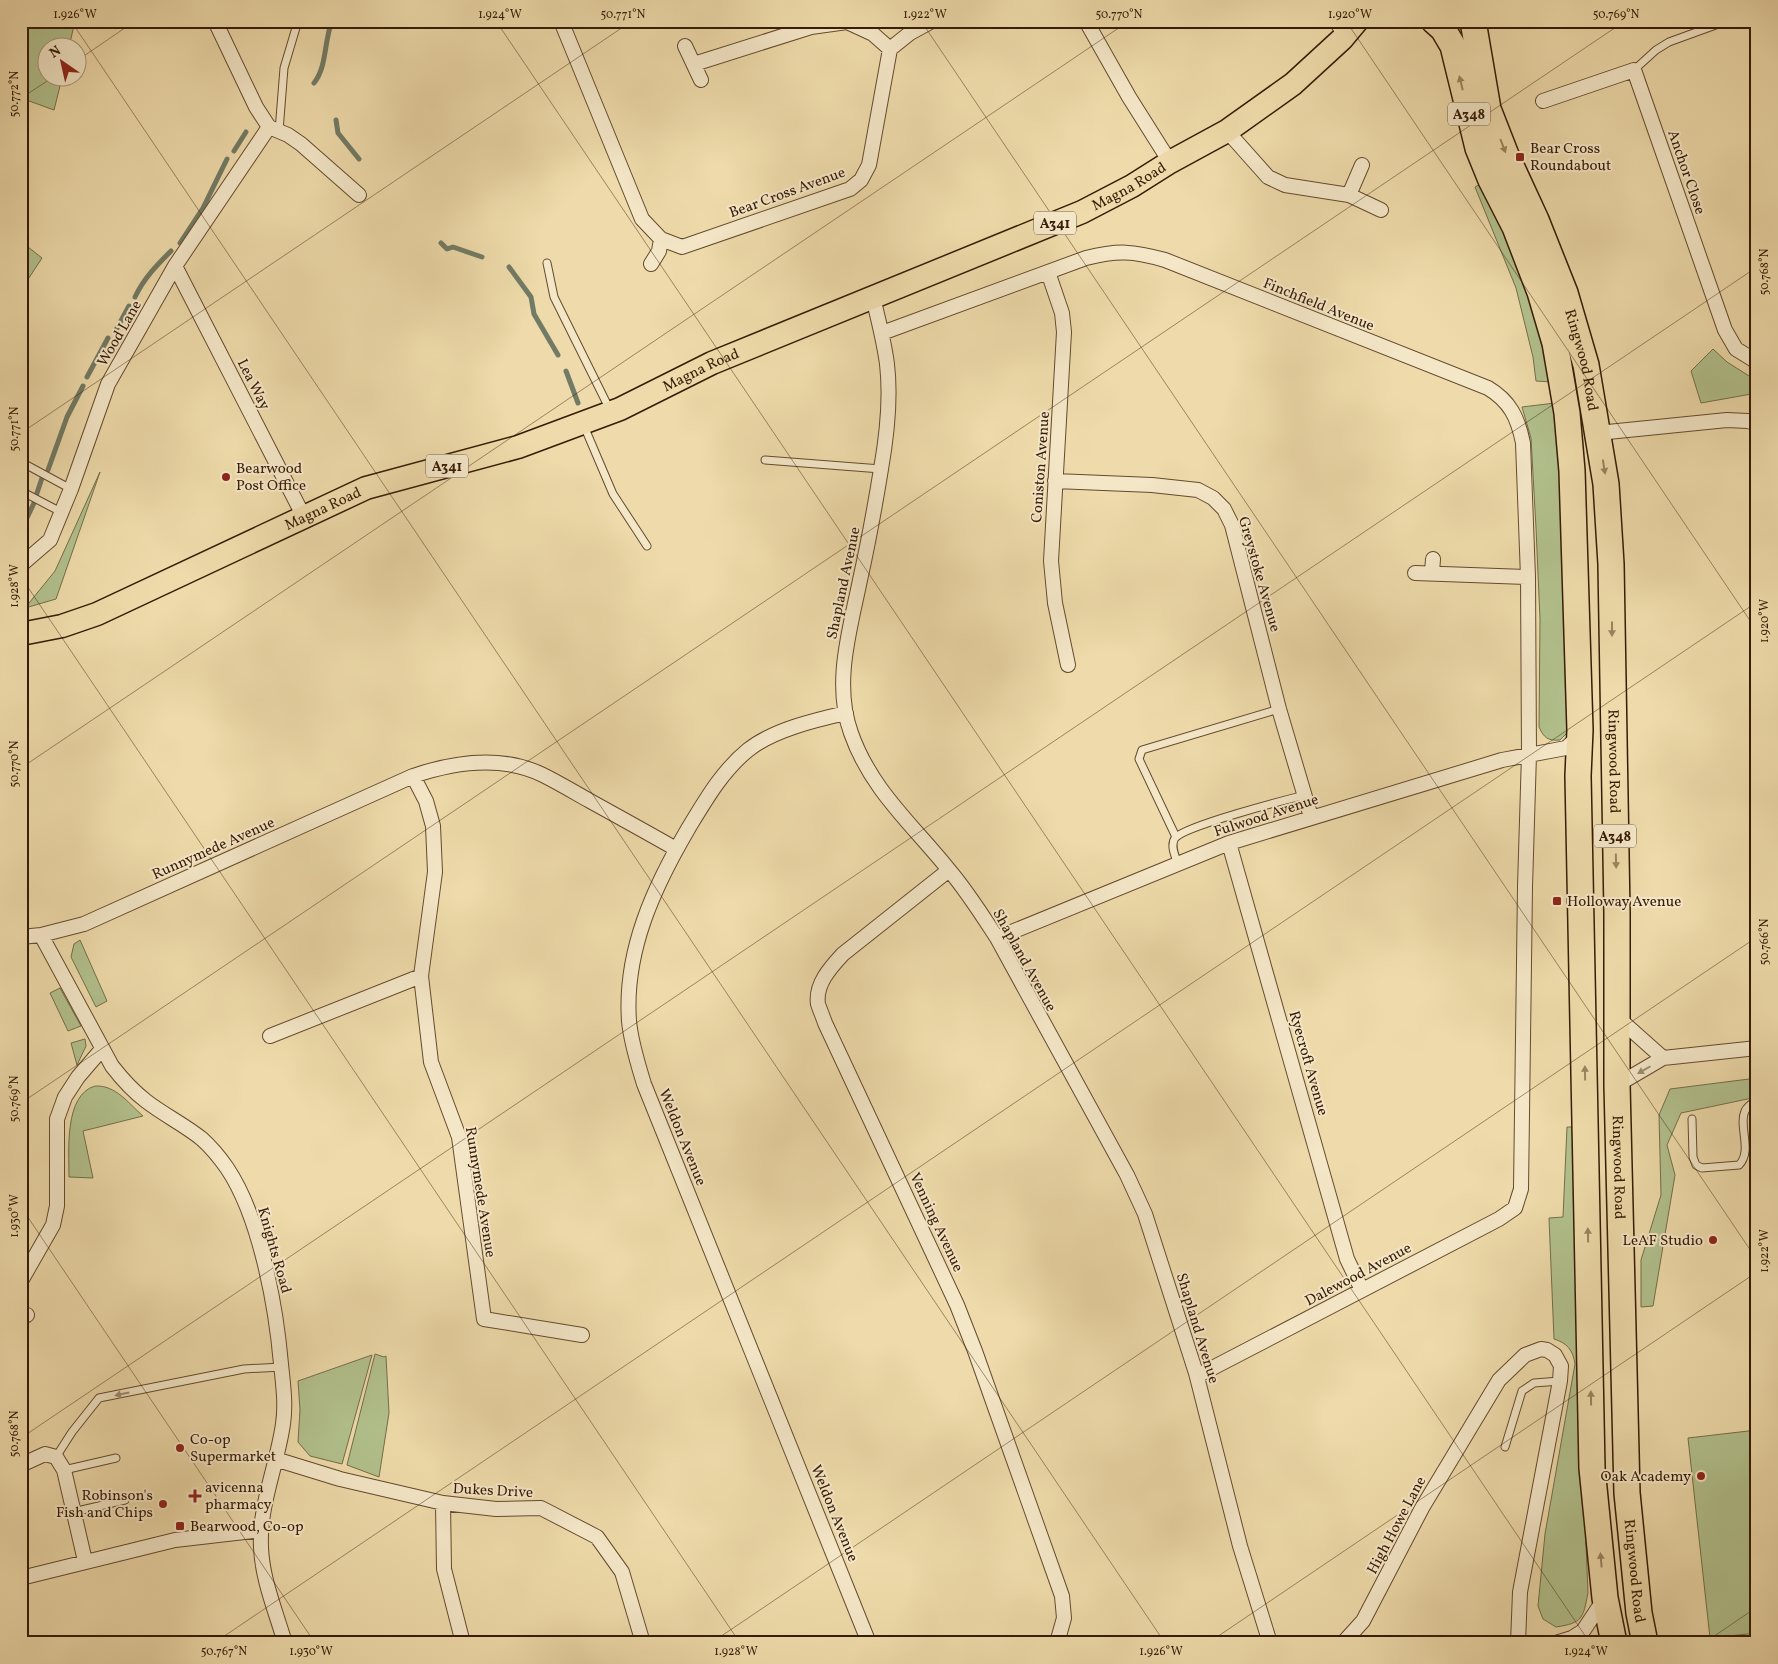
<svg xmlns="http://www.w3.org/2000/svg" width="1778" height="1664" font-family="Vollkorn,serif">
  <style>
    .green { fill: #b2c18d; stroke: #746e49 }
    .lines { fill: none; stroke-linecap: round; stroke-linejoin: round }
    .stream { stroke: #727b65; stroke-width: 5 }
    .lane-casing { stroke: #644b2e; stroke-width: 9 }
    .street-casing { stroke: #644b2e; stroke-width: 16 }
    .primary-casing { stroke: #361b05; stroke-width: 25 }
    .highway-casing { stroke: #361b05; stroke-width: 28 }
    .lane { stroke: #f4e7c8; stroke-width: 7 }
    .street { stroke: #f4e7c8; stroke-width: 14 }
    .primary { stroke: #eedaaa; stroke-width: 22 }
    .highway { stroke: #eedaaa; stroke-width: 25 }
    .oneway { fill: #9b8460 }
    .oneway2 { fill: #9e8b70 }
    .ticks { fill: none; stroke: #361b05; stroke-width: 1; stroke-opacity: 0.45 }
    .poi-dot { fill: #8f2418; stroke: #f4e7c8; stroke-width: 2 }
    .labels { text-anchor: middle; stroke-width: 4; stroke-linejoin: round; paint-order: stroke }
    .shield { fill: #f4e7c8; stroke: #6f5840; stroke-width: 1 }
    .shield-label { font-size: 14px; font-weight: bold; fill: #361b05 }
    .poi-label { font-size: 15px; fill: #361b05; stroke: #f4e7c8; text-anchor: start }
    .street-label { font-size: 15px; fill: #361b05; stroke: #f4e7c8 }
    .neatline { fill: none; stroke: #361b05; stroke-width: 2 }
    .ticks-label { font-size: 12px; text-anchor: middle; fill: #361b05 }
  </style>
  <rect width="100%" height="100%" fill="#eedaaa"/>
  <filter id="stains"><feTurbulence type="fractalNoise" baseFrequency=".004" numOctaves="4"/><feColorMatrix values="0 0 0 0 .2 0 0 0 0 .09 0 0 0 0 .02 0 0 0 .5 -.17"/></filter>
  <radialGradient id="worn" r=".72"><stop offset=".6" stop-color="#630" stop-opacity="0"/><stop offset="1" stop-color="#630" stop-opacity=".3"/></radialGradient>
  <path class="green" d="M 21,21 L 75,21 L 69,47 L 48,48 L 48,78 L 62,78 L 54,110 L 21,98 Z
    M 1482,183 C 1516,245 1535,313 1551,382 L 1536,381 L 1533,357 L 1516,288 L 1475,187 Z
    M 23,243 L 42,258 L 21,290 L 21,245 Z
    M 1713,349 L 1727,362 L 1757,381 L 1757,393 L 1701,403 L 1691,371 Z
    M 1555,403 L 1559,429 L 1567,631 L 1567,733 L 1560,740 C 1548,741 1544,738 1539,727 L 1540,619 L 1536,528 L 1531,438 L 1522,407 Z
    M 100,472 L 56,599 L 25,608 L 55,571 Z
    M 80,940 L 107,1001 L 96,1007 L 71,957 L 74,944 Z
    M 60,988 L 81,1026 L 68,1031 L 50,993 Z
    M 85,1039 L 86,1046 L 77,1065 L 71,1043 Z
    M 1757,1078 L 1757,1097 L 1681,1113 L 1667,1145 L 1675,1175 L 1653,1306 L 1641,1307 L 1641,1260 L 1661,1195 L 1659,1115 L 1670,1089 Z
    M 95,1086 C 116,1085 128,1103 143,1116 L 83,1131 L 93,1178 L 69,1177 C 69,1151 64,1095 95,1086 Z
    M 1567,1127 L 1574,1127 L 1581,1423 L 1588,1593 C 1583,1618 1583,1623 1556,1627 L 1543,1619 L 1538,1606 L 1545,1534 L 1575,1364 C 1573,1350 1567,1343 1554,1339 L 1549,1218 L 1563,1217 Z
    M 375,1354 L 384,1357 L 386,1356 L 389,1413 L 379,1477 L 347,1465 Z
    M 372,1355 L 342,1464 L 310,1456 L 298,1442 L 300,1410 L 298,1381 Z
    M 1757,1430 L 1757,1633 L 1710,1638 L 1688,1438 Z"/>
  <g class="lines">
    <path class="stream" d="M 314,83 C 327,67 324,41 332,21
      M 336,120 L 338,133 L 359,159
      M 234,151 L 246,132
      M 180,243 L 203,208 L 227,159
      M 441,243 L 447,249 L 453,247 L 482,257
      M 509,267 L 531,297 L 534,314 L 558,355
      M 135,297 C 144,278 157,265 171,251
      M 116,330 L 129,306
      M 566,371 L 578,403
      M 87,377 L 108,338
      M 48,470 L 67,417 L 83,386
      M 36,496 L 42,478
      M 25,522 L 34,503"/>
    <g class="lane-casing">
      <path id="lane" d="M 1332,21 L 1341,36
        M 1634,70 L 1656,50 L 1669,42 L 1724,22
        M 279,131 L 284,68 L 298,21
        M 547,263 L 554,297 L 610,410
        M 584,426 L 613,494 L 647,546
        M 765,460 L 881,469
        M 21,462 L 71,489
        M 21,491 L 61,512
        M 1176,837 L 1139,759 L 1142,750 L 1279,709
        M 1178,864 C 1175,856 1170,845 1175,838 C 1185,826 1285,800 1305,795
        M 1692,1119 L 1693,1157 L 1696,1165 L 1702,1168 L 1739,1165 C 1753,1151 1738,1126 1745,1111 C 1747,1106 1752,1103 1757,1100
        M 1505,1447 L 1522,1391 L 1534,1383 L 1560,1381
        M 56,1457 L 72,1432 L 99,1398 L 244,1369 L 282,1367
        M 64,1470 L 116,1458
        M 73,1512 L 125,1500"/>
    </g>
    <g class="street-casing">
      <path id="street" d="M 215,21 L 256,107 L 269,127 L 288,135 L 301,144 L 359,195
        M 561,21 L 642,219 L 661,239 L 682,247 L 850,189 L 861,180 L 869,165 L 890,49 L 910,33 L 932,21
        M 1086,21 L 1129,97 L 1170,162
        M 685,46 L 701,80
        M 694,64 L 811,27 L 847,22 L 873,34 L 890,49
        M 1543,101 L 1634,70 L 1725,330 L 1736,349 L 1757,362
        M 1227,131 L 1268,177 L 1285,185 L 1349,195 L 1381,210
        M 1349,195 L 1362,165
        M 651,264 L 659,251 L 661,239
        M 175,266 L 304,517
        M 1048,272 L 1062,313 L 1064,332 L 1051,561 L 1055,603 L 1068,665
        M 873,297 C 878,319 884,341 887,364 C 891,398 887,435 881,469 C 875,506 868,544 860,580 C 850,630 833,683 851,733 C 871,790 913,825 949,870 C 967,891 982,915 997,938 L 1127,1175 L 1145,1214 L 1196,1373 L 1240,1546 L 1270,1643
        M 882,333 L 1086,258 C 1118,250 1133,251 1165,260 L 1488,388 C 1510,401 1518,418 1523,443 L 1528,577 L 1529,754 L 1525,887 L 1521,1189 L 1515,1208 L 1499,1219 L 1197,1376
        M 1598,433 L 1727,420 L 1748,421 L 1757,424
        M 1055,481 L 1152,485 L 1198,490 L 1213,498 L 1224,509 L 1232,525 L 1279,709 L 1311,817
        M 21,565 L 50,540 L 71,489 L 108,384 L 175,266 L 269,127
        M 1415,573 L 1528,577
        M 1432,573 L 1433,559
        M 846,713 C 815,720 773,730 748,750 C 722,771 705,801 688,829 C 654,887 624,951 629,1021 C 631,1043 638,1064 644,1084 L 869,1643
        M 413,776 L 426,801 L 433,826 L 435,872 L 421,976 L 431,1062 L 459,1137 L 484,1319 L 582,1335
        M 1229,843 L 1347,1259 L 1362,1290
        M 949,870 L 843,954 C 831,967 815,984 818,1004 C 820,1010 823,1017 825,1023 L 957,1305 L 975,1351 L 1062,1596 L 1064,1618 L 1057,1643
        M 41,935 L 112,1066 C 122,1079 133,1091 146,1101 C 164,1115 185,1125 202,1139 C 212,1148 220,1158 227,1168 C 260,1217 276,1306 281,1364 C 283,1384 286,1404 283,1424 C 277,1466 259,1505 261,1547 C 262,1579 276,1612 285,1643
        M 21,937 L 41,935 L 84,924 L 413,776 C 454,762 502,755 543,775 C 559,783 574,792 590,801 C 619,817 648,833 676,849
        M 997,938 L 1229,843 L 1502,760 L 1566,748 L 1575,740 L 1578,733
        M 270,1036 L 421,976
        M 1663,1058 L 1757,1048
        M 1617,1085 L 1663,1058 L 1617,1017
        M 21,1281 L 53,1225 L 57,1206 L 57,1119 L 65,1097 L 78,1077 L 102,1049
        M 21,1313 L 27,1315
        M 275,1459 L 340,1479 L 443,1503 L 496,1509 L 541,1508 L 597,1537 L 622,1572 L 643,1643
        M 21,1465 L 45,1454 L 56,1457 L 64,1470 L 85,1561
        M 443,1503 L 444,1569 L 463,1643
        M 21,1578 L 175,1540 L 261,1530
        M 1343,1643 L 1363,1621 L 1422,1508 L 1499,1380 L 1525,1355 L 1541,1349 L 1547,1350 L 1555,1355 L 1561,1366 L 1560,1381 L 1520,1592 L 1518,1643
        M 1556,1643 L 1572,1638 L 1583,1631 L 1605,1598"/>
    </g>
    <g class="primary-casing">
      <g id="primary">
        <path id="s1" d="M 21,634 L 62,626 L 97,614 L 366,488 L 518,447 L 620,409 L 712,363 L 1082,212 L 1132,186 L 1170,162 L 1227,131 L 1293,84 L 1342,39 L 1357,21"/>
      </g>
    </g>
    <g class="highway-casing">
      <g id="highway">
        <path d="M 1434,21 L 1443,29 L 1453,46 L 1478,148 L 1491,180 L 1515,227 L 1540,292 L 1555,343 L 1567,413 L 1572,471 L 1580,730 L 1578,776 L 1592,1468 L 1605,1598 L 1614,1643"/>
        <path id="s2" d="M 1473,21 L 1488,109 L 1506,155 L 1536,220 L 1565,293 L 1586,365 L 1606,484 L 1611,564 L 1617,913 L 1617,1085 L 1627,1493 L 1639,1613 L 1645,1643"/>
      </g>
    </g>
    <use href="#lane" class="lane"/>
    <use href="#street" class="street"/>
    <use href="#primary" class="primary"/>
    <use href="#highway" class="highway"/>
  </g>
  <defs><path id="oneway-solid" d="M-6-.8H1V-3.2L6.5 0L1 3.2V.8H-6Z" transform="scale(1.25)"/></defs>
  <g class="oneway">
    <use href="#oneway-solid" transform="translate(1461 83) rotate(-104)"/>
    <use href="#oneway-solid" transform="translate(1503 146) rotate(69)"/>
    <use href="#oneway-solid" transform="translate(1604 467) rotate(81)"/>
    <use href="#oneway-solid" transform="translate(1612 629) rotate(90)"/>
    <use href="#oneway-solid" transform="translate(1616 861) rotate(89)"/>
    <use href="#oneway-solid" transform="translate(1585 1073) rotate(-91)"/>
    <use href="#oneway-solid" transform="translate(1588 1235) rotate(-91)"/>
    <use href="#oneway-solid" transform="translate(1591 1398) rotate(-91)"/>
    <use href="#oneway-solid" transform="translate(1601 1560) rotate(-95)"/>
  </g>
  <g class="oneway2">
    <use href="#oneway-solid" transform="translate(1644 1070) rotate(150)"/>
    <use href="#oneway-solid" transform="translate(122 1394) rotate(168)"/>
  </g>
  <path class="ticks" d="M 71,21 L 1165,1643M 496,21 L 1590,1643M 921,21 L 1757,1260M 1346,21 L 1757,631M 78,60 L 135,21M 21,98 L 52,78M 21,433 L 632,21M 21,577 L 740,1643M 21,768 L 1129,21M 21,1103 L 1625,21M 21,1207 L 315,1643M 21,1438 L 1757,267M 214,1643 L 1757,602M 711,1643 L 1757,937M 1208,1643 L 1757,1272M 1704,1643 L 1757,1607"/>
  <g class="poi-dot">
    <rect x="1515" y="152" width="10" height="10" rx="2.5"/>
    <circle cx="226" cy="477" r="5"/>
    <rect x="1552" y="896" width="10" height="10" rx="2.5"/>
    <circle cx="1713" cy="1240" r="5"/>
    <circle cx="180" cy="1448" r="5"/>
    <circle cx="1701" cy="1476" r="5"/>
    <path d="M192.5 1488.5h5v5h5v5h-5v5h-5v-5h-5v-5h5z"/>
    <circle cx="163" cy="1504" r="5"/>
    <rect x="175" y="1521" width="10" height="10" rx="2.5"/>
  </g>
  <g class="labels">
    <g class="shield">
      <rect x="1448" y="102.5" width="42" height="23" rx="4"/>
      <rect x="1034" y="211.5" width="42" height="23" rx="4"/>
      <rect x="426" y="454.5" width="42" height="23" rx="4"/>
      <rect x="1594" y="824.5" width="42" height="23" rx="4"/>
    </g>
    <g class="shield-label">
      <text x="1469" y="119">A348</text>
      <text x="1055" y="228">A341</text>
      <text x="447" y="471">A341</text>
      <text x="1615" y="841">A348</text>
    </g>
    <g class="poi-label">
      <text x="1530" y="153">Bear Cross<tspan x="1530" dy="17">Roundabout</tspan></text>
      <text x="236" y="473">Bearwood<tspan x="236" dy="17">Post Office</tspan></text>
      <text x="1567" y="906">Holloway Avenue</text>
      <text x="1703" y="1245" text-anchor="end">LeAF Studio</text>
      <text x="190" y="1444">Co-op<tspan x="190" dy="17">Supermarket</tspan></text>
      <text x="1691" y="1481" text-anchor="end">Oak Academy</text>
      <text x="205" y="1492">avicenna<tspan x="205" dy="17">pharmacy</tspan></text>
      <text x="153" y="1500" text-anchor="end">Robinson's<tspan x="153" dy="17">Fish and Chips</tspan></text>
      <text x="190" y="1531">Bearwood, Co-op</text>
    </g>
    <g class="street-label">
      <text transform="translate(1687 172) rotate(71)" y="5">Anchor Close</text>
      <text dy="5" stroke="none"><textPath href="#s1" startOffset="1198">Magna Road</textPath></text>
      <text transform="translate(787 192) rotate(-20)" y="5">Bear Cross Avenue</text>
      <text transform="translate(1319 304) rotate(22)" y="5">Finchfield Avenue</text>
      <text transform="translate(119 333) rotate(-60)" y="5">Wood Lane</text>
      <text dy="5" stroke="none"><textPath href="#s2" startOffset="358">Ringwood Road</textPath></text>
      <text dy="5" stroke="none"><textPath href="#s1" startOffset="732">Magna Road</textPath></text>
      <text transform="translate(254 384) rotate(63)" y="5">Lea Way</text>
      <text transform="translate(1040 467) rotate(-86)" y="5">Coniston Avenue</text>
      <text dy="5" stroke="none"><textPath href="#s1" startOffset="328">Magna Road</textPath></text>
      <text transform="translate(1260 574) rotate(74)" y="5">Greystoke Avenue</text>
      <text transform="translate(843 583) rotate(-78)" y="5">Shapland Avenue</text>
      <text dy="5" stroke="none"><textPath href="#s2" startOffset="762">Ringwood Road</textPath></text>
      <text transform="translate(1266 815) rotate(-18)" y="5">Fulwood Avenue</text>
      <text transform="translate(213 848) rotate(-24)" y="5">Runnymede Avenue</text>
      <text transform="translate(1025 960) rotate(61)" y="5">Shapland Avenue</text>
      <text transform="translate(1309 1063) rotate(74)" y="5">Ryecroft Avenue</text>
      <text transform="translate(683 1137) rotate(68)" y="5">Weldon Avenue</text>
      <text dy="5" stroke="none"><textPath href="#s2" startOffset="1168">Ringwood Road</textPath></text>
      <text transform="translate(481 1192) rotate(81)" y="5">Runnymede Avenue</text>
      <text transform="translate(937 1222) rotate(65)" y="5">Venning Avenue</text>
      <text transform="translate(275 1250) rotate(74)" y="5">Knights Road</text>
      <text transform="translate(1358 1274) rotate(-28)" y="5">Dalewood Avenue</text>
      <text transform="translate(1198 1328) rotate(73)" y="5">Shapland Avenue</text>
      <text transform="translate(493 1490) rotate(3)" y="5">Dukes Drive</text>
      <text transform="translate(835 1513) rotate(68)" y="5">Weldon Avenue</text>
      <text transform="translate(1396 1525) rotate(-62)" y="5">High Howe Lane</text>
      <text dy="5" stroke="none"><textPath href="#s2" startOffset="1572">Ringwood Road</textPath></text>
    </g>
  </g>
  <rect width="1778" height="1664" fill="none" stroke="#eedaaa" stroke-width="55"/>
  <g transform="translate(62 62) rotate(326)"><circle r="24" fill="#f4e7c8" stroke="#a8957a"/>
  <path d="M0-4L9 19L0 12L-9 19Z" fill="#8f2418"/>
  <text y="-8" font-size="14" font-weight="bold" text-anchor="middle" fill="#361b05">N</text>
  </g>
  <rect x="28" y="28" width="1722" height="1608" class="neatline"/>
  <g class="ticks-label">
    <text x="75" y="18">1.926°W</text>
    <text x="500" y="18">1.924°W</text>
    <text x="623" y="18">50.771°N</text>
    <text x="925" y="18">1.922°W</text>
    <text x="1119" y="18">50.770°N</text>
    <text x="1350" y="18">1.920°W</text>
    <text x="1616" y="18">50.769°N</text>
    <text transform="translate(14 94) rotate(-90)" y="4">50.772°N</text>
    <text transform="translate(1764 272) rotate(-90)" y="4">50.768°N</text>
    <text transform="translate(14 429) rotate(-90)" y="4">50.771°N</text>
    <text transform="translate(14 586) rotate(-90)" y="4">1.928°W</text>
    <text transform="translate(1764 621) rotate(-90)" y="4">1.920°W</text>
    <text transform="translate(14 764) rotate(-90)" y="4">50.770°N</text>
    <text transform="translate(1764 942) rotate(-90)" y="4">50.766°N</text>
    <text transform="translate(14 1099) rotate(-90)" y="4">50.769°N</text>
    <text transform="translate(14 1216) rotate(-90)" y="4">1.930°W</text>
    <text transform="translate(1764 1251) rotate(-90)" y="4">1.922°W</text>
    <text transform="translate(14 1434) rotate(-90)" y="4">50.768°N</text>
    <text x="224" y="1655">50.767°N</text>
    <text x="311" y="1655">1.930°W</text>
    <text x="736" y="1655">1.928°W</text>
    <text x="1161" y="1655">1.926°W</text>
    <text x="1586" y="1655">1.924°W</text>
  </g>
  <rect width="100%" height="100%" filter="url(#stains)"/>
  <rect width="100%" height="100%" fill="url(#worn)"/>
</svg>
